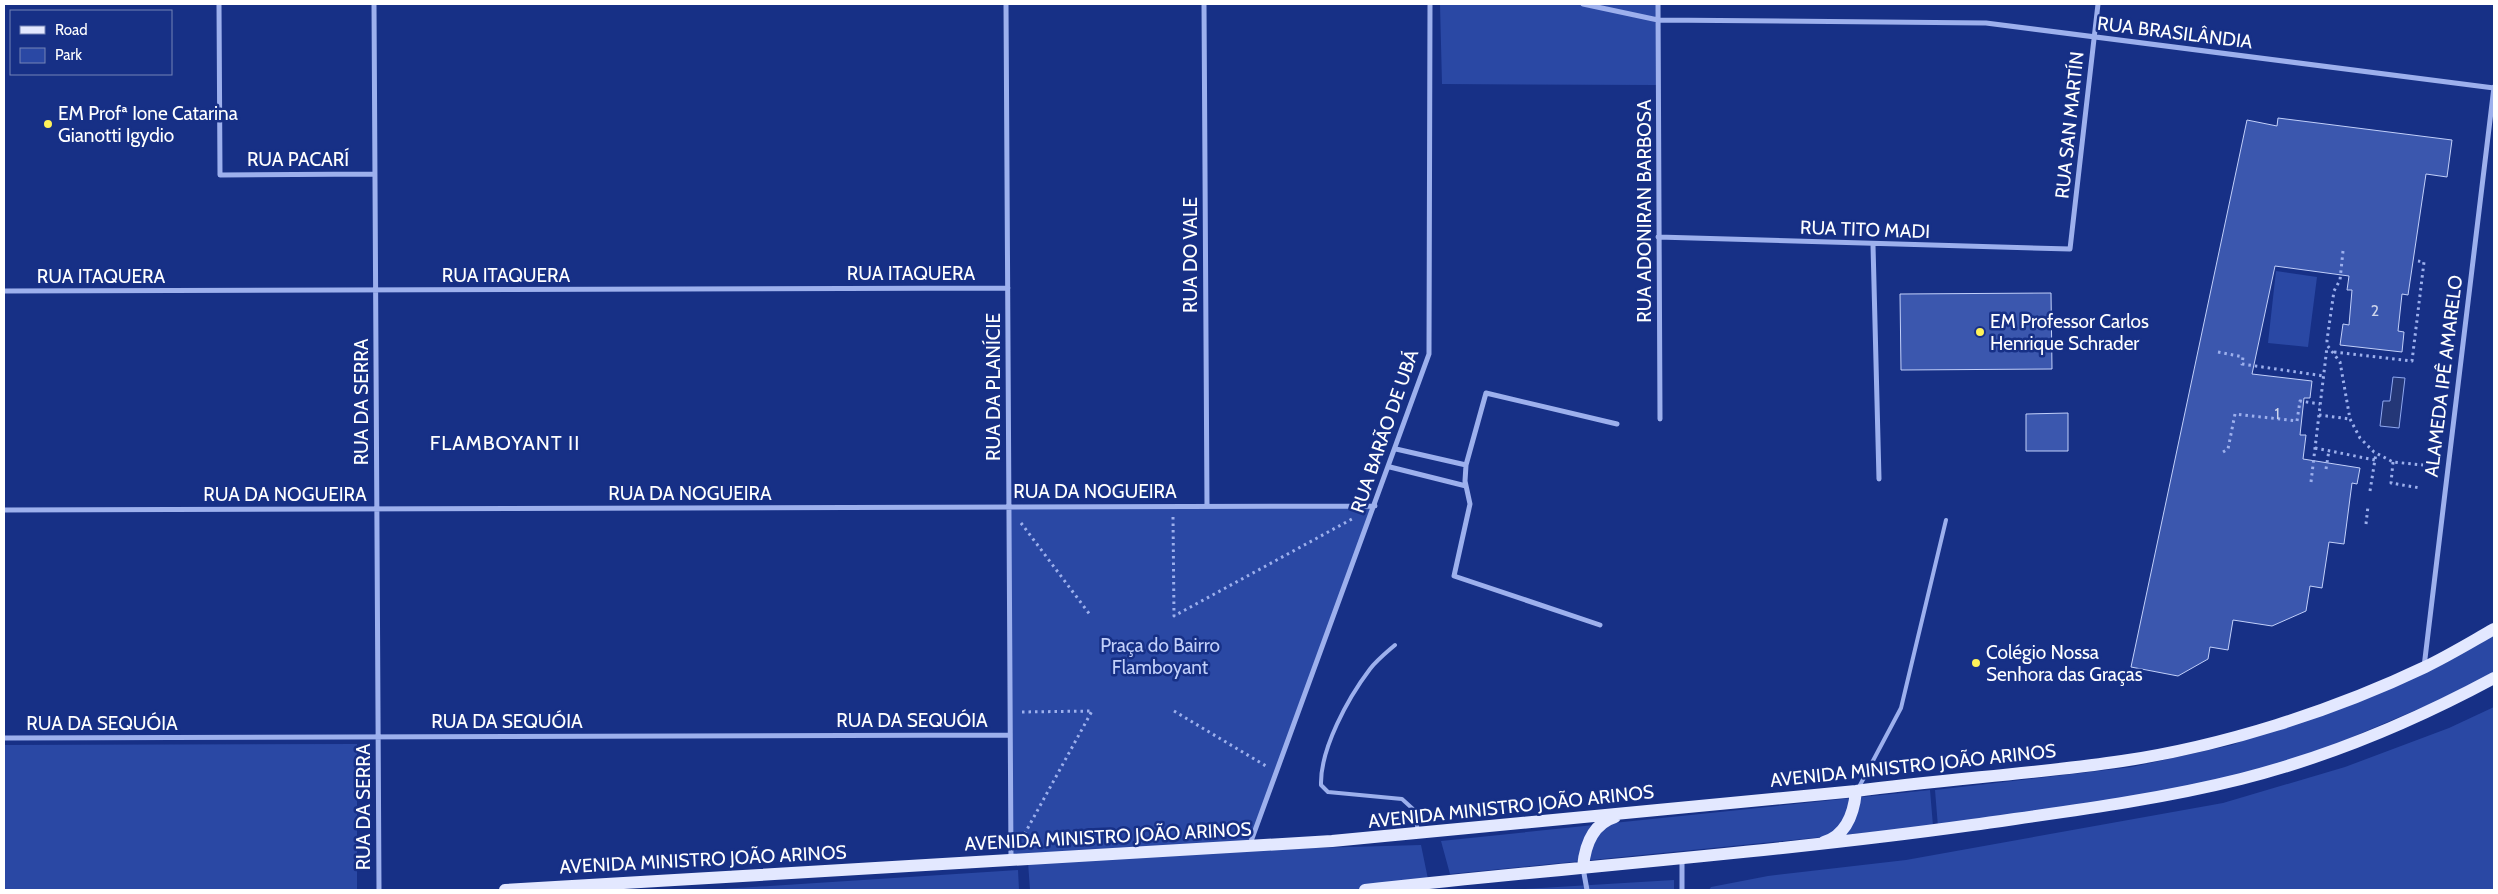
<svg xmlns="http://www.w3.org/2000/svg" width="2498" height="894" font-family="Cabin,sans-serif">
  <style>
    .green { fill: #2a48a4 }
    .water { fill: #243777; stroke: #8fa8f0 }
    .building { fill: #3b57ae; stroke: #c2d0fa }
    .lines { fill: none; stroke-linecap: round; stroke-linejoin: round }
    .path { stroke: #9db0ed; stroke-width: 3; stroke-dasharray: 2.5 4; stroke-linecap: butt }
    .service { stroke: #9db0ed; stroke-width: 4 }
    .minor { stroke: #9db0ed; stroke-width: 5 }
    .primary { stroke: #e3e8ff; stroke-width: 12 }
    .poi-dot { fill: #fff259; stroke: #173086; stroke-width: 2 }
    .labels { text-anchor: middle; stroke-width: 5; stroke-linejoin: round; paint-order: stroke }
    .number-label { font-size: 16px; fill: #ced5eb }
    .street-label { font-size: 19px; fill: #fff; stroke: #173086 }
    .poi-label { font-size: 19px; fill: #fff; stroke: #173086; text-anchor: start }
    .park-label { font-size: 19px; fill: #c2d0fa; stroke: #173086 }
    .neighbourhood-label { font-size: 20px; letter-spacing: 1px; fill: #fff; stroke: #173086 }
  </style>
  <rect width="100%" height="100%" fill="#173086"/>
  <path class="green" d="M 1440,4 L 1656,4 L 1657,85 L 1442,84 Z
    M 2276,271 L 2317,277 L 2308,347 L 2268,343 Z
    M 1375,506 L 1249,847 L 1011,860 L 1009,507 Z
    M 2494,634 L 2494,674 L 2475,685 L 2298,760 L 2141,798 L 1938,827 L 1935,790 L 2132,767 L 2232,745 L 2283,725 Z
    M 2494,707 L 2494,890 L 1709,890 L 1711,887 L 1768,876 L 1906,860 L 2223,803 L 2345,767 L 2449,728 Z
    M 357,744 L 357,890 L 4,890 L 4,745 Z
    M 1930,790 L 1933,826 L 1450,874 L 1441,841 Z
    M 1421,845 L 1428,879 L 1356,890 L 1030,890 L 1028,862 L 1248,850 Z
    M 1018,870 L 1019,890 L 707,890 Z
    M 1674,880 L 1674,890 L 1508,890 Z"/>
  <path class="water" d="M 2393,377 L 2405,378 L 2399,428 L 2380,426 L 2383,401 L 2390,401 Z"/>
  <path class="building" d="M 2278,118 L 2452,140 L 2447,177 L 2426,174 L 2408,295 L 2402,294 L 2398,331 L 2404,332 L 2402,352 L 2340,345 L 2343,324 L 2349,325 L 2352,290 L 2347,290 L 2349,276 L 2275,266 L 2252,374 L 2312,381 L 2310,398 L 2304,398 L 2300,435 L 2306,435 L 2303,459 L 2360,468 L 2357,484 L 2352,483 L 2344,544 L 2329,542 L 2322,588 L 2310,586 L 2306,611 L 2272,626 L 2233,620 L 2228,650 L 2210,647 L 2208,659 L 2178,676 L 2131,667 L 2247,120 L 2277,126 Z
    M 2051,293 L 2052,369 L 1901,370 L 1900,294 Z
    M 2068,413 L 2068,451 L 2026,451 L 2026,414 Z"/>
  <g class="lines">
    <path class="path" d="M 2343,251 L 2340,280 L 2334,291 L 2327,340 L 2327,345 L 2340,362 L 2350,419 L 2360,438 L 2374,452 L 2393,462 L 2423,465
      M 2218,352 L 2243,357 L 2242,364 L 2324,376
      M 2334,352 L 2412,361 L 2424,262 L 2418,261
      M 2319,415 L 2350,419
      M 2315,448 L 2375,460
      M 2223,452 L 2228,449 L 2235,414 L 2297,421 L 2300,401 L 2320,404
      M 2393,462 L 2391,483 L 2420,488
      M 2326,469 L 2329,450
      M 2311,482 L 2327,347
      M 2370,491 L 2376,453
      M 1173,517 L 1174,616 L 1352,519
      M 1021,523 L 1091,616
      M 2366,524 L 2368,506
      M 1174,711 L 1266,766
      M 1022,712 L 1092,711 L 1024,835"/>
    <path class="service" d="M 1395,645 C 1387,652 1377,660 1370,669 C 1348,698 1320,749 1321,785 L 1328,792 L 1402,799 L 1413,809 L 1418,830
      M 1859,787 L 1901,708 L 1946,520"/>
    <path class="minor" d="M 219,4 L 220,175 L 375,174
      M 374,4 L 379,890
      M 1006,4 L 1011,859
      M 1204,4 L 1207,506
      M 1583,4 L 1658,20 L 1986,23 L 2494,88
      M 1658,4 L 1660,419
      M 1658,237 L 2070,249 L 2098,4
      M 1873,245 L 1879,479
      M 4,291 L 1008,288
      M 1396,449 L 1466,465 L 1486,393 L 1617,424
      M 1466,465 L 1465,481 L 1470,504 L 1454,576 L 1600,625
      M 1390,467 L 1466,486
      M 4,510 L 1375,506
      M 2424,667 L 2494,87
      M 4,738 L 1010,735
      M 1250,844 L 1429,354 L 1430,4
      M 1682,858 L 1682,890
      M 1583,868 L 1587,890"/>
    <path class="primary" d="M 1824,842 C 1847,835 1854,813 1856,791
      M 1583,867 C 1585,846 1592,824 1615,817
      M 505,890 L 1332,841 L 1856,791 C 1945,779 2034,774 2122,761 C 2223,746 2333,711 2425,667 C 2448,656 2471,642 2494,629
      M 1365,890 C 1568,867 1771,853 1972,825 C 2062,812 2153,801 2241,779 C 2328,757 2416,720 2494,678"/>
  </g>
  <g class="poi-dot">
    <circle cx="48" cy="124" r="5"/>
    <circle cx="1980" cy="332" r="5"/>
    <circle cx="1976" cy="663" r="5"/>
  </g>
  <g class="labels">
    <g class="number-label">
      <text x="2375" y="316">2</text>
      <text x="2277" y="419">1</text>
    </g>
    <g class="street-label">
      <text transform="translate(2175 32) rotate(7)" y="7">RUA BRASILÂNDIA</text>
      <text transform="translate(2069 125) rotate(-84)" y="7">RUA SAN MARTÍN</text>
      <text x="298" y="166">RUA PACARÍ</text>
      <text transform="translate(1644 211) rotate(-90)" y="7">RUA ADONIRAN BARBOSA</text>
      <text transform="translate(1865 229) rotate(2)" y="7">RUA TITO MADI</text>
      <text transform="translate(1190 255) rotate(-90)" y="7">RUA DO VALE</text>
      <text x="911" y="280">RUA ITAQUERA</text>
      <text x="506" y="282">RUA ITAQUERA</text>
      <text x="101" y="283">RUA ITAQUERA</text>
      <text transform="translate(2443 376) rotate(-83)" y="7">ALAMEDA IPÊ AMARELO</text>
      <text transform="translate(993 387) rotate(-90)" y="7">RUA DA PLANÍCIE</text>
      <text transform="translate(361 402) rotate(-90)" y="7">RUA DA SERRA</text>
      <text transform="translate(1384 431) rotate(-71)" y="7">RUA BARÃO DE UBÁ</text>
      <text x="1095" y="498">RUA DA NOGUEIRA</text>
      <text x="690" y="500">RUA DA NOGUEIRA</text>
      <text x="285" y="501">RUA DA NOGUEIRA</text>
      <text x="912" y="727">RUA DA SEQUÓIA</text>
      <text x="507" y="728">RUA DA SEQUÓIA</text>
      <text x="102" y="730">RUA DA SEQUÓIA</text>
      <text transform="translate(1913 765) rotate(-6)" y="7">AVENIDA MINISTRO JOÃO ARINOS</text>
      <text transform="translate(1511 806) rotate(-6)" y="7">AVENIDA MINISTRO JOÃO ARINOS</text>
      <text transform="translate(363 807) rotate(-90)" y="7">RUA DA SERRA</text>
      <text transform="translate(1108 836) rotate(-3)" y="7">AVENIDA MINISTRO JOÃO ARINOS</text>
      <text transform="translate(703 859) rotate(-3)" y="7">AVENIDA MINISTRO JOÃO ARINOS</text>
    </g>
    <g class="poi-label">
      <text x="58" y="120">EM Profª Ione Catarina<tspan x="58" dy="22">Gianotti Igydio</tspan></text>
      <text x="1990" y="328">EM Professor Carlos<tspan x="1990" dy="22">Henrique Schrader</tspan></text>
      <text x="1986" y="659">Colégio Nossa<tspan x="1986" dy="22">Senhora das Graças</tspan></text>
    </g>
    <g class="park-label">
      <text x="1160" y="652">Praça do Bairro<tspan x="1160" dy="22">Flamboyant</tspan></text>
    </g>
    <g class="neighbourhood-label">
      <text x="505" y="450">FLAMBOYANT II</text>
    </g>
  </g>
  <rect width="2498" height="894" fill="none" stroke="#ffffff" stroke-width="10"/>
  <rect x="10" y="10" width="162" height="65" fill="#173086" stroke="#7483b6"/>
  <rect x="20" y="26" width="25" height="8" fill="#e3e8ff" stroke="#7483b6"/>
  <text x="55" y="35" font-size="15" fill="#ffffff">Road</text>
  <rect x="20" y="48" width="25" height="15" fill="#2a48a4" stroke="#7483b6"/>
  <text x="55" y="60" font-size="15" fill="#ffffff">Park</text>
</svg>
